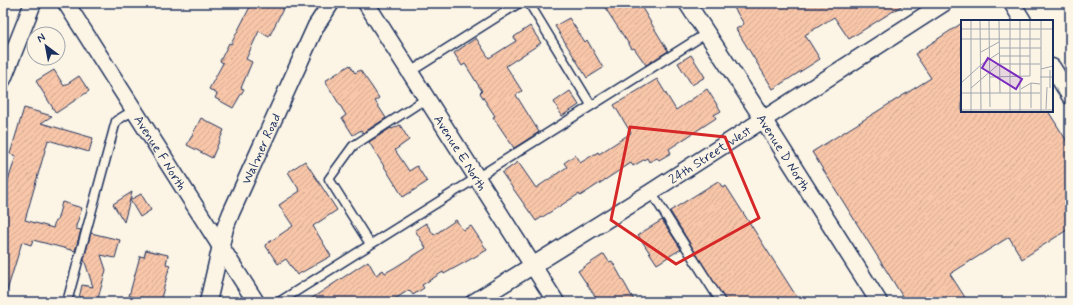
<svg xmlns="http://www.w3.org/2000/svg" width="1073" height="305" font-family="Mynerve,sans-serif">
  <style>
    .building { fill: url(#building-hatch); stroke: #1b2f5e }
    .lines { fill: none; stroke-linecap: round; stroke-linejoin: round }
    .lane-casing { stroke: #1b2f5e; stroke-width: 11 }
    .street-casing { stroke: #1b2f5e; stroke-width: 19 }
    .lane { stroke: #fcf5e5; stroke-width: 8 }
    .street { stroke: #fcf5e5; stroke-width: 16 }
    .marked { fill: none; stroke: #d62828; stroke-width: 3; stroke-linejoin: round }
    .labels { text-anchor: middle; stroke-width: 3; stroke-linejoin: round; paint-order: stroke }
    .street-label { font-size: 13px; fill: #1b2f5e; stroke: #fcf5e5 }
    .inset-road { fill: none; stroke: #a2a6af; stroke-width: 1 }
    .view { fill: #7b2cbf; fill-opacity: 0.15; stroke: #7b2cbf; stroke-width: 2 }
    .inset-edge { fill: none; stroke: #1b2f5e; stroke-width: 2 }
  </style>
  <defs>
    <pattern id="building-hatch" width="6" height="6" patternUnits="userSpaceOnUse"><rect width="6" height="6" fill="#f8c6a8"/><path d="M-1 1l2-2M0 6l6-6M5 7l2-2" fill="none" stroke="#d4aa93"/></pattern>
  </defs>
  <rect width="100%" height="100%" fill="#fcf5e5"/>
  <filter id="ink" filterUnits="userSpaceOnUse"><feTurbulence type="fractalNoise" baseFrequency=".025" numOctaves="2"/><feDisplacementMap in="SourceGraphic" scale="8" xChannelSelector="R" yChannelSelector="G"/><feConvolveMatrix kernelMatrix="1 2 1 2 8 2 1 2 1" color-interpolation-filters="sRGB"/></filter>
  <g filter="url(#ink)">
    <path class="building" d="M 252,3 L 286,3 L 269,37 L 259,31 L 246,59 L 252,62 L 241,88 L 244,89 L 233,108 L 215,98 L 217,94 L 209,89 L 223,63 L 220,61 L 229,43 L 231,44 Z
      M 602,3 L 639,3 L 668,51 L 646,65 L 634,48 L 632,49 Z
      M 731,3 L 906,3 L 849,39 L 834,17 L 805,35 L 820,59 L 773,89 L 736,29 L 744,24 Z
      M 569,18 L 585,42 L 587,40 L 603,68 L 587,78 L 555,26 Z
      M 962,23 L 962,111 L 1048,111 L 1070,146 L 1070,228 L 1022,259 L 1009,237 L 950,274 L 968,302 L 906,302 L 812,152 L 931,78 L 915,54 Z
      M 530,26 L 541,43 L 506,66 L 522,91 L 516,95 L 539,132 L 514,148 L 493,117 L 495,116 L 480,93 L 482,91 L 465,64 L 462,66 L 454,53 L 476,38 L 489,58 L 516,41 L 514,37 Z
      M 691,55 L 705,77 L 692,85 L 678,63 Z
      M 350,65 L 355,73 L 360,70 L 372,87 L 379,98 L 375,101 L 386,118 L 363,133 L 361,130 L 353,135 L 342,118 L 346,115 L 325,81 Z
      M 54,70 L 64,86 L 79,76 L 89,91 L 56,113 L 36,81 Z
      M 657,79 L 676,110 L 707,89 L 721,111 L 714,115 L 716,118 L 669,149 L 671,153 L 659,160 L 657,158 L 649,162 L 647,158 L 633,166 L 631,163 L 580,196 L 579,194 L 536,221 L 502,173 L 518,162 L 536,188 L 561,171 L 567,167 L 564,163 L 575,155 L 580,163 L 598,152 L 599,154 L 631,133 L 614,105 Z
      M 570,91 L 579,105 L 562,116 L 554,102 Z
      M 24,108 L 52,116 L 41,123 L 93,138 L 89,152 L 48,140 L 25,220 L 53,228 L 55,221 L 57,221 L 62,202 L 82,208 L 76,226 L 76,229 L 81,230 L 75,251 L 33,240 L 31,245 L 22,242 L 6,294 L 3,293 L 3,196 L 16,156 L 10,154 Z
      M 201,118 L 224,130 L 212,158 L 187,145 Z
      M 400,125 L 409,140 L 395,150 L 409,171 L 417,166 L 427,182 L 403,197 L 369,142 L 391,128 L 392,129 Z
      M 305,161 L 337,210 L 313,226 L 331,256 L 297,275 L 286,259 L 278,264 L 265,245 L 293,226 L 279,205 L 300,191 L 288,172 Z
      M 718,181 L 723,188 L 726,186 L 800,302 L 726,302 L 670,211 Z
      M 132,192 L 124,222 L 113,204 Z
      M 141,194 L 151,210 L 140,217 L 130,200 Z
      M 456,220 L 463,230 L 471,226 L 487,250 L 444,274 L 443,272 L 422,285 L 424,288 L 413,295 L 409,290 L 390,302 L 306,302 L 368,261 L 376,275 L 383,270 L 385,273 L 394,268 L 426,248 L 415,230 L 426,223 L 434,235 Z
      M 662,220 L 681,249 L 657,264 L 638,235 Z
      M 91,233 L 120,240 L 115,258 L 101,255 L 106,270 L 97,302 L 78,302 L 82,285 L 93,287 L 84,259 Z
      M 146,250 L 168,255 L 166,264 L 170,265 L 160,302 L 129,296 L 140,256 L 144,257 Z
      M 604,254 L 609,262 L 612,261 L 635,302 L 599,302 L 578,271 Z"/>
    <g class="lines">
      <g class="lane-casing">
        <path id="lane" d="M 529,3 L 591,105
          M 410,72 L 519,3
          M 651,192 L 721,302
          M 370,244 L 329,179 L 353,146 L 427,98
          M 67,302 L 116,121 L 134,110
          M 279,302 L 707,33"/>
      </g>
      <g class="street-casing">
        <g id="street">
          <path id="s1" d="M 66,3 L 256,302"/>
          <path id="s2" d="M 366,3 L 556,302"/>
          <path id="s3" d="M 687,3 L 763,119 L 879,302"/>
          <path d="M 1012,3 L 1023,21"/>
          <path d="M 1052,67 L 1070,96"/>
          <path d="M 3,79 L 33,3"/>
          <path id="s4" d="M 208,302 L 225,228 L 231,213 L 316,26 L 331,3"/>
          <path id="s5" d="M 474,302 L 651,192 L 944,3"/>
        </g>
      </g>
      <use href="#lane" class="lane"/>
      <use href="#street" class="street"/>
    </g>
  </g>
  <path class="marked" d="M 630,127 L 725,137 L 759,218 L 676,264 L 611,220 Z"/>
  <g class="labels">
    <g class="street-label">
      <text dy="5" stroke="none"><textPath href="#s4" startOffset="163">Walmer Road</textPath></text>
      <text dy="5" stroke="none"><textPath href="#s3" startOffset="178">Avenue D North</textPath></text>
      <text dy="5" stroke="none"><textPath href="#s1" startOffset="177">Avenue F North</textPath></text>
      <text dy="5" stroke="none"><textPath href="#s2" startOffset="177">Avenue E North</textPath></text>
      <text dy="5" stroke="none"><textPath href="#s5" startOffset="278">24th Street West</textPath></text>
    </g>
  </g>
  <g transform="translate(961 20)">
    <rect width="92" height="92" fill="#fcf5e5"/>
    <path class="inset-road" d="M 10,0 L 10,92M 19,0 L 20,90M 28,0 L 29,87M 38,0 L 39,73M 49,0 L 49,92M 59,0 L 59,92M 0,9 L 92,9M 0,19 L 79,19M 38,28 L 80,28M 20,32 L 38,22M 39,36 L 69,36M 80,49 L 92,46M 89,50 L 89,68M 29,57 L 69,56 L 69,0M 79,57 L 92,57M 0,63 L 21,44 L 38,33M 70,63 L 70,88M 10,68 L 38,44 L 79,44M 60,69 L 70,63 L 79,64M 0,73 L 79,73M 85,89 L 86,67M 0,90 L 92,90M 80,92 L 80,0"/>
    <path class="view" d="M 27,38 L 61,59 L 55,69 L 21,48 Z"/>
    <rect width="92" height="92" class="inset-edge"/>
  </g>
  <rect width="1073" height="305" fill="none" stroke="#fcf5e5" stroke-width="16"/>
  <rect x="8" y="8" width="1057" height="289" fill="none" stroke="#1b2f5e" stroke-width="1.5" filter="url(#ink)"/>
  <g transform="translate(46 46) rotate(328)"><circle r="19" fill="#fcf5e5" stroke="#a2a6af"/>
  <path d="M0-3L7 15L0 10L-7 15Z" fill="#1b2f5e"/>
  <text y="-6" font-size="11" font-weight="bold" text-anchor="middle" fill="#1b2f5e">N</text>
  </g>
</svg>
